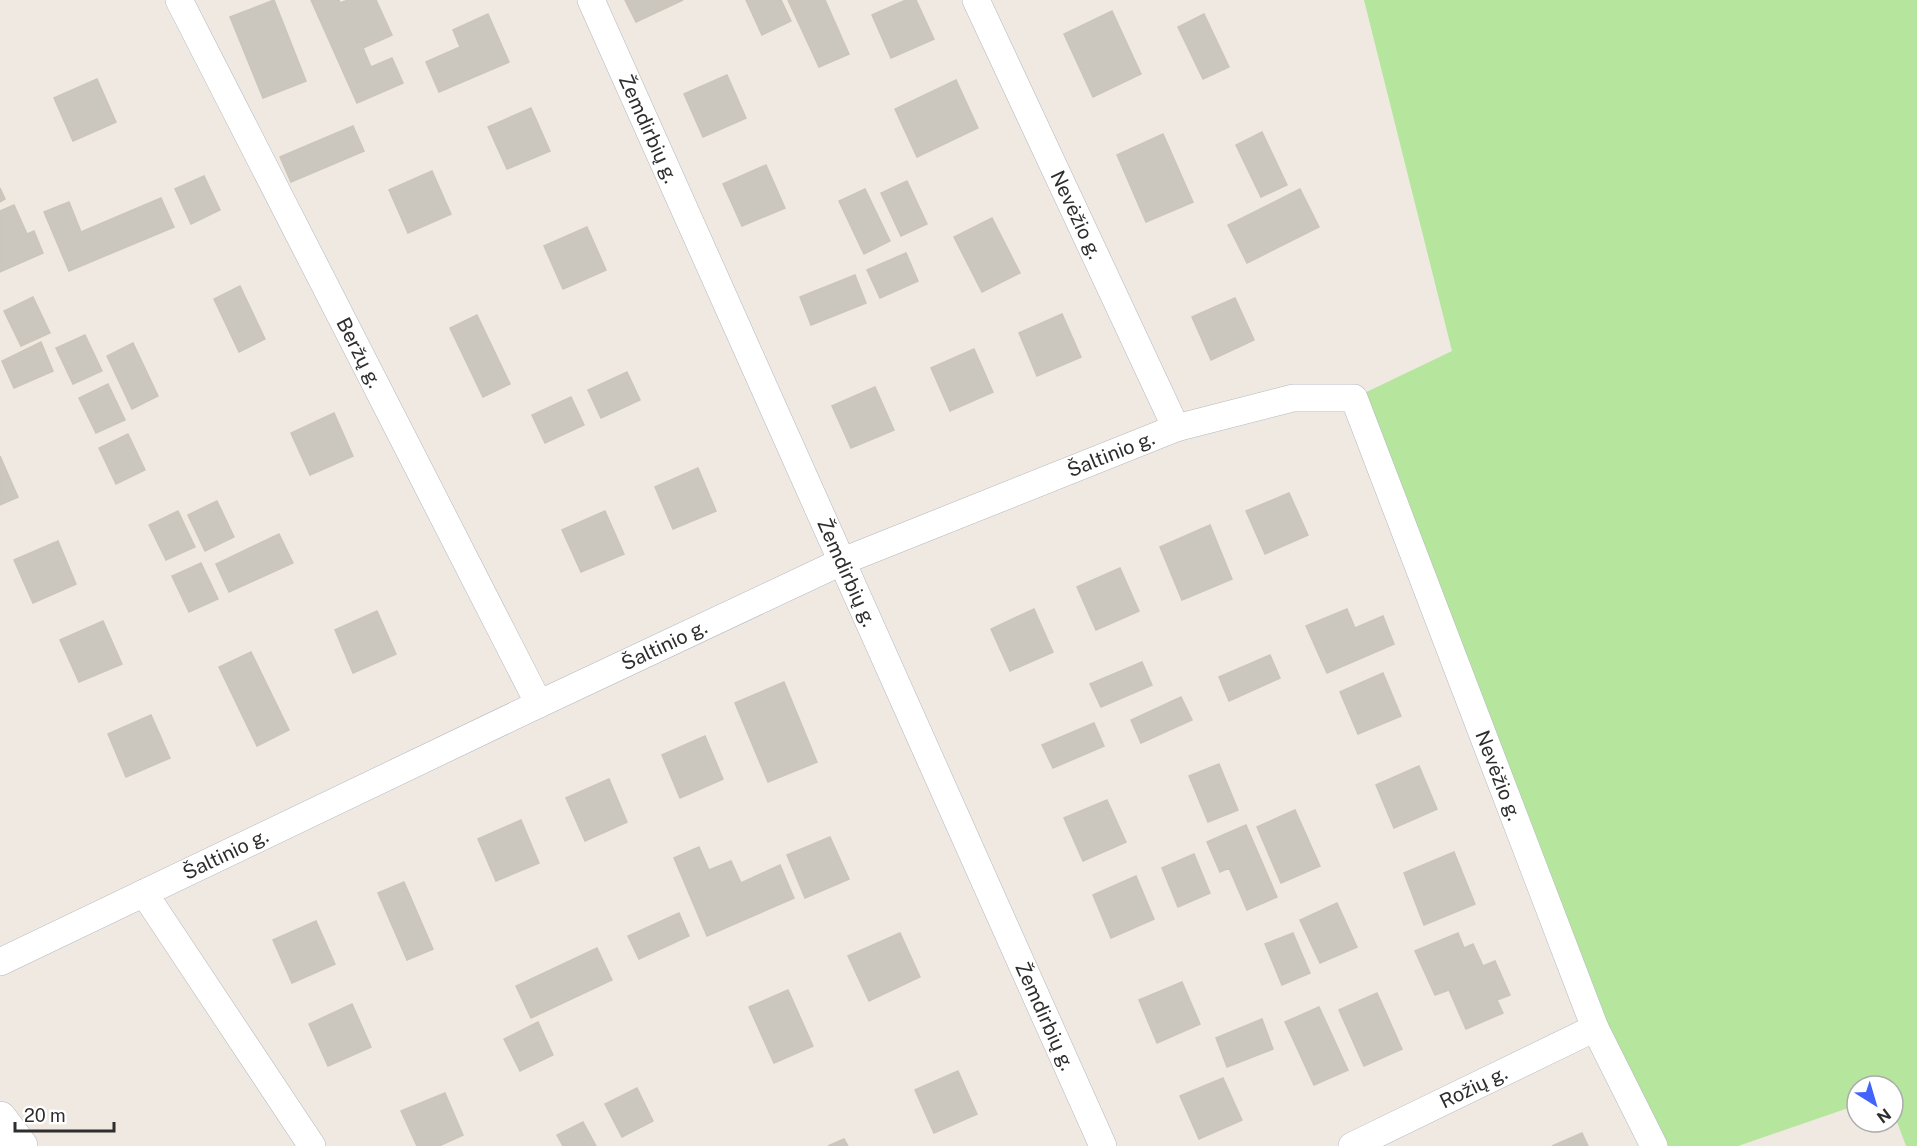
<svg xmlns="http://www.w3.org/2000/svg" width="1917" height="1146" font-family="'Public Sans',sans-serif">
  <style>
    .green { fill: #b6e59e }
    .building { fill: #cbc7bf; stroke: #cbc5ba; stroke-width: 1.5 }
    .lines { fill: none; stroke-linecap: round; stroke-linejoin: round }
    .minor-casing { stroke: #b4b7c1; stroke-width: 28 }
    .tertiary-casing { stroke: #b4b7c1; stroke-width: 34 }
    .minor { stroke: #fff; stroke-width: 27 }
    .tertiary { stroke: #fff; stroke-width: 33 }
    .labels { text-anchor: middle; stroke-width: 4.5; stroke-linejoin: round; paint-order: stroke }
    .street-label { font-size: 20px; fill: #2e2e2e; stroke: #fff }
  </style>
  <rect width="100%" height="100%" fill="#efe9e1"/>
  <path class="green" d="M 1364,0 L 1917,0 L 1917,1146 L 1906,1146 L 1893,1111 L 1893,1086 L 1857,1086 L 1857,1105 L 1738,1146 L 1654,1146 L 1354,398 L 1452,351 Z"/>
  <path class="building" d="M 274,0 L 306,81 L 263,98 L 230,17 Z
    M 311,0 L 339,0 L 340,3 L 348,0 L 376,0 L 392,35 L 363,48 L 371,67 L 392,58 L 403,83 L 357,103 Z
    M 625,0 L 683,0 L 636,22 Z
    M 746,0 L 781,0 L 791,21 L 762,35 Z
    M 788,0 L 825,0 L 849,54 L 819,67 Z
    M 906,0 L 916,0 L 934,39 L 891,58 L 872,15 Z
    M 1112,11 L 1141,74 L 1093,97 L 1064,34 Z
    M 488,14 L 509,62 L 439,92 L 426,62 L 460,47 L 453,30 Z
    M 1204,14 L 1229,67 L 1203,79 L 1178,27 Z
    M 727,75 L 746,118 L 703,137 L 684,94 Z
    M 97,79 L 116,122 L 73,141 L 54,98 Z
    M 956,80 L 978,128 L 917,157 L 895,109 Z
    M 531,108 L 550,151 L 507,169 L 488,127 Z
    M 353,126 L 364,151 L 291,182 L 280,157 Z
    M 1262,132 L 1287,185 L 1261,197 L 1236,145 Z
    M 1163,134 L 1193,202 L 1146,222 L 1117,155 Z
    M 766,165 L 785,208 L 742,226 L 723,184 Z
    M 432,171 L 451,214 L 408,233 L 389,190 Z
    M 204,176 L 220,210 L 191,224 L 175,189 Z
    M 907,181 L 927,224 L 901,236 L 881,193 Z
    M 0,188 L 5,199 L 0,202 Z
    M 865,189 L 890,241 L 864,254 L 839,201 Z
    M 1300,189 L 1319,227 L 1247,263 L 1228,225 Z
    M 161,198 L 174,227 L 69,271 L 44,212 L 69,202 L 81,232 Z
    M 14,205 L 27,234 L 34,231 L 43,253 L 0,272 L 0,211 Z
    M 992,218 L 1020,273 L 982,292 L 954,237 Z
    M 587,227 L 606,270 L 563,289 L 544,246 Z
    M 906,253 L 918,281 L 880,298 L 867,270 Z
    M 855,275 L 866,303 L 811,325 L 800,297 Z
    M 240,286 L 265,339 L 239,352 L 214,299 Z
    M 33,297 L 50,333 L 21,346 L 4,311 Z
    M 1235,298 L 1254,340 L 1211,360 L 1192,317 Z
    M 1062,314 L 1081,357 L 1037,376 L 1019,333 Z
    M 477,315 L 510,384 L 483,397 L 450,328 Z
    M 85,335 L 102,371 L 73,384 L 56,348 Z
    M 41,342 L 53,371 L 14,388 L 2,361 Z
    M 133,343 L 158,396 L 132,409 L 107,356 Z
    M 974,349 L 993,392 L 950,411 L 931,368 Z
    M 627,372 L 640,400 L 601,418 L 588,390 Z
    M 108,384 L 125,420 L 96,433 L 79,398 Z
    M 875,387 L 894,430 L 851,448 L 832,406 Z
    M 571,397 L 584,425 L 545,443 L 532,415 Z
    M 334,413 L 353,456 L 310,475 L 291,433 Z
    M 128,434 L 145,470 L 116,484 L 99,448 Z
    M 0,456 L 18,497 L 0,505 Z
    M 698,468 L 716,511 L 673,529 L 655,487 Z
    M 1289,493 L 1308,535 L 1265,554 L 1246,511 Z
    M 217,501 L 234,537 L 205,551 L 188,515 Z
    M 178,511 L 195,547 L 166,560 L 149,525 Z
    M 605,511 L 624,554 L 581,572 L 562,530 Z
    M 1210,525 L 1232,579 L 1182,600 L 1160,547 Z
    M 279,534 L 293,563 L 229,592 L 216,564 Z
    M 58,541 L 76,584 L 33,603 L 14,560 Z
    M 201,563 L 218,599 L 189,612 L 172,576 Z
    M 1120,568 L 1139,611 L 1096,630 L 1077,587 Z
    M 1034,609 L 1053,652 L 1010,671 L 991,629 Z
    M 1347,609 L 1355,628 L 1383,616 L 1394,644 L 1327,673 L 1306,626 Z
    M 377,611 L 396,654 L 353,673 L 335,630 Z
    M 103,621 L 122,664 L 79,682 L 60,640 Z
    M 251,652 L 289,730 L 257,746 L 219,667 Z
    M 1270,655 L 1280,678 L 1229,701 L 1219,677 Z
    M 1142,662 L 1152,685 L 1101,707 L 1090,684 Z
    M 1383,673 L 1401,716 L 1358,734 L 1340,692 Z
    M 784,682 L 817,762 L 768,782 L 735,703 Z
    M 1181,697 L 1192,720 L 1141,743 L 1131,720 Z
    M 151,715 L 170,758 L 126,777 L 108,734 Z
    M 1094,723 L 1104,746 L 1053,768 L 1042,745 Z
    M 705,736 L 723,779 L 680,798 L 662,755 Z
    M 1219,764 L 1238,810 L 1208,822 L 1189,776 Z
    M 1419,766 L 1437,809 L 1394,828 L 1376,785 Z
    M 609,779 L 627,822 L 585,841 L 566,798 Z
    M 1107,800 L 1126,842 L 1083,861 L 1064,818 Z
    M 1295,810 L 1320,866 L 1281,883 L 1257,827 Z
    M 521,820 L 539,863 L 496,881 L 478,839 Z
    M 1246,825 L 1277,897 L 1247,910 L 1229,868 L 1220,872 L 1207,842 Z
    M 830,837 L 849,879 L 805,898 L 787,855 Z
    M 699,847 L 709,870 L 731,861 L 741,883 L 780,865 L 794,898 L 707,936 L 674,858 Z
    M 1454,852 L 1475,904 L 1424,925 L 1404,873 Z
    M 1194,854 L 1210,893 L 1178,907 L 1162,868 Z
    M 1136,876 L 1154,919 L 1111,938 L 1093,895 Z
    M 404,882 L 433,949 L 407,960 L 378,893 Z
    M 1337,903 L 1357,947 L 1320,963 L 1300,920 Z
    M 679,913 L 689,936 L 639,959 L 628,936 Z
    M 316,921 L 335,964 L 292,983 L 273,940 Z
    M 900,933 L 920,977 L 869,1001 L 848,956 Z
    M 1293,933 L 1310,973 L 1282,985 L 1265,944 Z
    M 1458,933 L 1464,948 L 1473,944 L 1483,966 L 1495,961 L 1510,995 L 1497,1000 L 1503,1013 L 1466,1029 L 1449,990 L 1435,995 L 1415,951 Z
    M 597,948 L 612,980 L 531,1018 L 516,986 Z
    M 1182,982 L 1200,1024 L 1157,1043 L 1139,1000 Z
    M 788,990 L 813,1046 L 774,1063 L 749,1007 Z
    M 1377,993 L 1402,1049 L 1364,1066 L 1339,1010 Z
    M 352,1004 L 371,1047 L 328,1066 L 309,1024 Z
    M 1319,1007 L 1348,1070 L 1314,1085 L 1285,1022 Z
    M 1262,1019 L 1273,1049 L 1227,1067 L 1216,1038 Z
    M 538,1022 L 553,1055 L 520,1071 L 504,1039 Z
    M 958,1071 L 977,1114 L 934,1133 L 915,1090 Z
    M 1223,1078 L 1242,1120 L 1199,1139 L 1180,1096 Z
    M 637,1088 L 653,1121 L 622,1137 L 605,1104 Z
    M 445,1093 L 463,1135 L 439,1146 L 417,1146 L 401,1111 Z
    M 583,1122 L 596,1146 L 563,1146 L 557,1135 Z
    M 1582,1133 L 1588,1146 L 1552,1146 Z
    M 844,1139 L 848,1146 L 828,1146 Z"/>
  <g class="lines">
    <g class="minor-casing">
      <g id="minor">
        <path id="s1" d="M 179,0 L 539,704"/>
        <path id="s2" d="M 591,0 L 1103,1146"/>
        <path id="s3" d="M 976,0 L 1176,428"/>
        <path d="M 144,893 L 312,1146"/>
        <path id="s4" d="M 0,962 L 539,704 L 843,561 L 1176,428 L 1293,398 L 1354,398 L 1595,1028 L 1654,1146"/>
        <path id="s5" d="M 1352,1146 L 1595,1028"/>
      </g>
    </g>
    <g class="tertiary-casing">
      <path id="tertiary" d="M 0,1118 L 21,1146"/>
    </g>
    <use href="#minor" class="minor"/>
    <use href="#tertiary" class="tertiary"/>
  </g>
  <g class="labels">
    <g class="street-label">
      <text dy="7" stroke="none"><textPath href="#s2" startOffset="141">Žemdirbių g.</textPath></text>
      <text dy="7" stroke="none"><textPath href="#s3" startOffset="237">Nevėžio g.</textPath></text>
      <text dy="7" stroke="none"><textPath href="#s1" startOffset="396">Beržų g.</textPath></text>
      <text dy="7" stroke="none"><textPath href="#s4" startOffset="1222">Šaltinio g.</textPath></text>
      <text dy="7" stroke="none"><textPath href="#s2" startOffset="627">Žemdirbių g.</textPath></text>
      <text dy="7" stroke="none"><textPath href="#s4" startOffset="736">Šaltinio g.</textPath></text>
      <text dy="7" stroke="none"><textPath href="#s4" startOffset="1878">Nevėžio g.</textPath></text>
      <text dy="7" stroke="none"><textPath href="#s4" startOffset="250">Šaltinio g.</textPath></text>
      <text dy="7" stroke="none"><textPath href="#s2" startOffset="1113">Žemdirbių g.</textPath></text>
      <text dy="7" stroke="none"><textPath href="#s5" startOffset="135">Rožių g.</textPath></text>
    </g>
  </g>
  <g transform="translate(1875 1104) rotate(143)"><circle r="28" fill="#ffffff" stroke="#ababab" stroke-width="1.5"/>
  <path d="M0-4.5L10 22L0 15L-10 22Z" fill="#4264fb"/>
  <text y="-9" font-size="16" font-weight="bold" text-anchor="middle" fill="#2e2e2e">N</text>
  </g>
  <path d="M15 1122v9h99v-9" fill="none" stroke="#2e2e2e" stroke-width="3"/>
  <text x="24" y="1122" font-size="18" fill="#2e2e2e" stroke="#ffffff" stroke-width="4.5" paint-order="stroke">20 m</text>
</svg>
